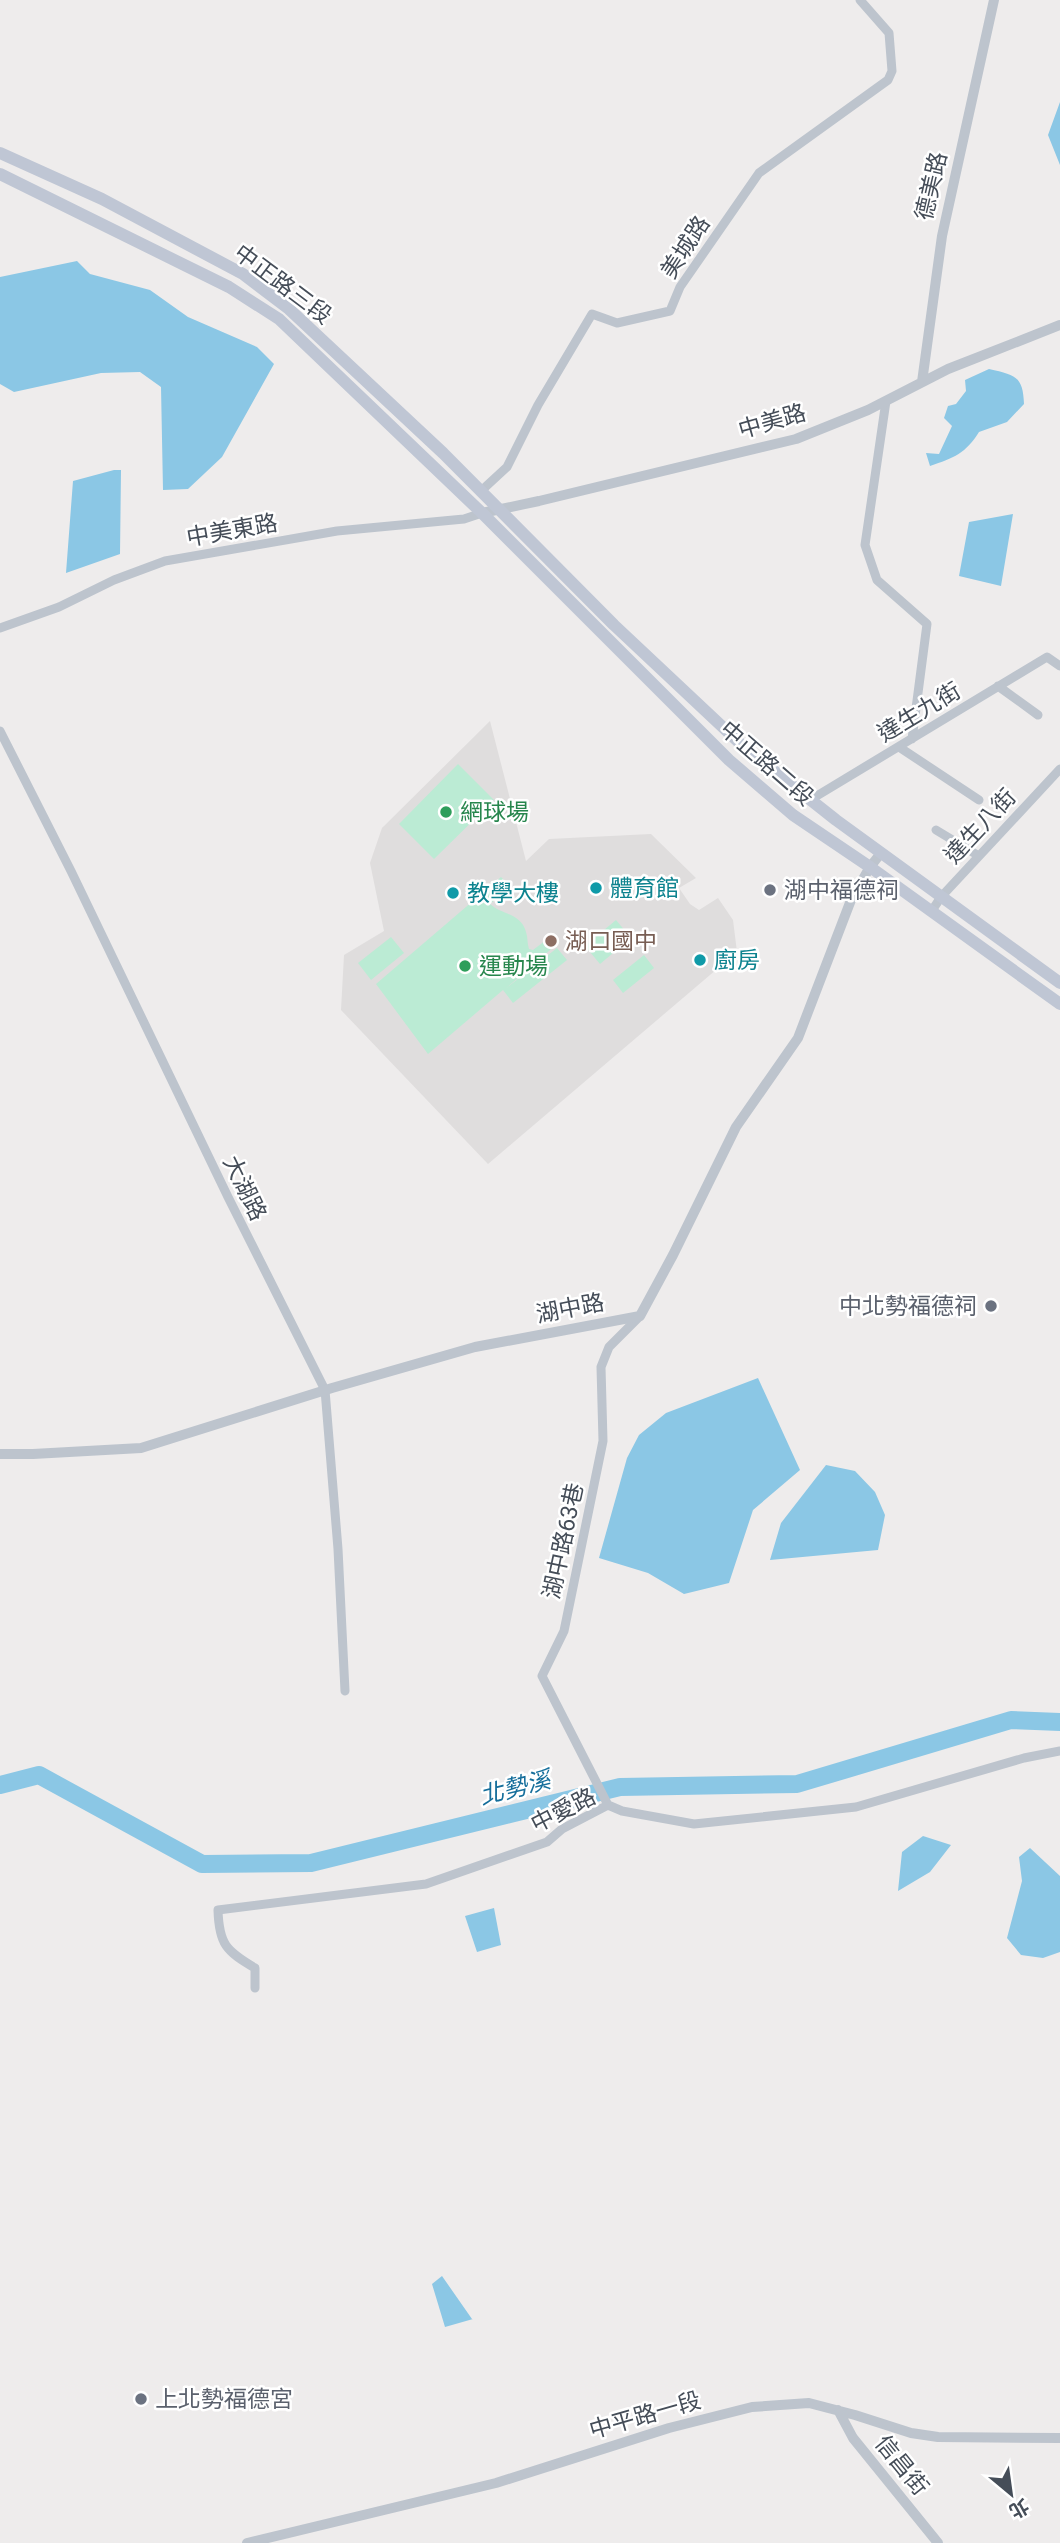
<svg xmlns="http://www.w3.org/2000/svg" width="1060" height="2543" font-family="Roboto,'Noto Sans TC',sans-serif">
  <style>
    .education { fill: #dfdddd }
    .green { fill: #bbebd4 }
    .water { fill: #8bc7e5 }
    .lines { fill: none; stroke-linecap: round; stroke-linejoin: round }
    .river { stroke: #8bc7e5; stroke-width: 18 }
    .minor { stroke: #bdc4cd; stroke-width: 9 }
    .tertiary { stroke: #bdc4cd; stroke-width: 10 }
    .secondary { stroke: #bfc6d4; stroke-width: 12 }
    .leisure-dot { fill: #2e9e5b; stroke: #fff; stroke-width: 2.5 }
    .culture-dot { fill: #0f9aa8; stroke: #fff; stroke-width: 2.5 }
    .worship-dot { fill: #6b7280; stroke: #fff; stroke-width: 2.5 }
    .education-dot { fill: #8d6e63; stroke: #fff; stroke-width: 2.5 }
    .labels { text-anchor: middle; stroke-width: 5; stroke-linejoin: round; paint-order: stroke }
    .street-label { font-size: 23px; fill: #454d58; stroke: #fff }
    .leisure-label { font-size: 23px; fill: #27864d; stroke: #fff; text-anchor: start }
    .culture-label { font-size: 23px; fill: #0d838f; stroke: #fff; text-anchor: start }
    .worship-label { font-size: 23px; fill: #5b616d; stroke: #fff; text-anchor: start }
    .education-label { font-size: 23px; fill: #785e54; stroke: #fff; text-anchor: start }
    .water-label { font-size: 24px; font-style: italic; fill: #156e9b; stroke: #fff }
  </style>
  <rect width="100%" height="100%" fill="#eeecec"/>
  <path class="education" d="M 490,721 L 526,861 L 549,839 L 651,834 L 696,878 L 679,888 L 690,904 L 699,910 L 718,898 L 733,920 L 737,952 L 488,1164 L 341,1010 L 344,955 L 384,931 L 370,863 L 382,828 Z"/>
  <path class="green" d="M 458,764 L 494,800 L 434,859 L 399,824 Z
    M 501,877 L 510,886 L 490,904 C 502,915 521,913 526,932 C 528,938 527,943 529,949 L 533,950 L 550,937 L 557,944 L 505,989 L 557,948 L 567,960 L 513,1003 L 503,990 L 428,1054 L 376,984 Z
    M 616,920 L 631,938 L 600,964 L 585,946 Z
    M 391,937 L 404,953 L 371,980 L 358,963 Z
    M 644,955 L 654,968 L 623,993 L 613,980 Z"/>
  <path class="water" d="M 1060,102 L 1060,165 L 1048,135 Z
    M 77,261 L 90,274 L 150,290 L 188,317 L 257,347 L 274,364 L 222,457 L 188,489 L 163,490 L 161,387 L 140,372 L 101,373 L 14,392 L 0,384 L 0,277 Z
    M 989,369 C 1015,375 1023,376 1024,404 L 1007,422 L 979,432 C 966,453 954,458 930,466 L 926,453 L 939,454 L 952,426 L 944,418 L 948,406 L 956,404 L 966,391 L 965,380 Z
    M 114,470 L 121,470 L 120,554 L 66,573 L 73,481 Z
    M 1013,514 L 1001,586 L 959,576 L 969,522 Z
    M 758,1378 L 800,1470 L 753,1510 L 729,1583 L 684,1594 L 648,1573 L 599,1558 L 627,1458 L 639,1435 L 666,1413 Z
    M 826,1465 L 855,1471 L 875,1492 L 885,1515 L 878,1550 L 770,1560 L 781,1523 Z
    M 923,1836 L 951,1845 L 930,1872 L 898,1891 L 902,1852 Z
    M 1030,1848 L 1060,1876 L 1060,1952 L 1043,1958 L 1021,1955 L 1007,1938 L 1022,1881 L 1019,1857 Z
    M 494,1908 L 501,1945 L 477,1952 L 465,1916 Z
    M 442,2276 L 472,2319 L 473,2319 L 445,2327 L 432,2284 Z"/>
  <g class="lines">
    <path class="river" d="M 0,1785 L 39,1775 L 202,1864 L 311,1863 L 620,1787 L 797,1784 L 1011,1720 L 1060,1722"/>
    <path class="minor" d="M 886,401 L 865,545 L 877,580 L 927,624 L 912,739
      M 481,491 L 507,467 L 538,405 L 592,314 L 617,323 L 670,311 L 680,287 L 759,173 L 888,80 L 892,71 L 889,33 L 860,0
      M 0,628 L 59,607 L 114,580 L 165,561 L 337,531 L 464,519 L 482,513
      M 998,686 L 1038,715
      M 0,731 L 71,871 L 228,1197 L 325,1390 L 338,1549 L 345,1691
      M 899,747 L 979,800
      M 810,800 L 1047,657 L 1060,666
      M 936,830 L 979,856
      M 931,912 L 941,897 L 1060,769
      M 608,1805 L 542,1676 L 564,1631 L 603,1441 L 601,1367 L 609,1347 L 640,1316
      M 255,1988 L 255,1968 C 226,1951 219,1944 218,1910 L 426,1884 L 547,1842 L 562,1829 L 608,1805 L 622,1811 L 694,1824 L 856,1807 L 1024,1758 L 1060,1751"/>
    <path class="tertiary" d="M 922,382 L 942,236 L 994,0
      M 482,513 L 539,501 L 796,439 L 868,410 L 948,369 L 1060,325
      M 0,1454 L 33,1454 L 141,1448 L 332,1388 L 475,1347 L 640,1316 L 673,1255 L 736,1127 L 798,1038 L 851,900 L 870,867 L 881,853
      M 838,2410 L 853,2438 L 938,2543
      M 247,2543 L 496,2483 L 669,2428 L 752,2407 L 809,2403 L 855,2415 L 911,2433 L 938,2437 L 1060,2438"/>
    <path class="secondary" d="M 0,153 L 102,199 L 243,274 L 289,309 L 443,453 L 614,625 L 745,748 L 836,820 L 1060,983
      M 0,174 L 229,287 L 279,319 L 482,513 L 729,760 L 793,815 L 870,867 L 1060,1004"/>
  </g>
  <g class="leisure-dot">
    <circle cx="446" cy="812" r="7"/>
    <circle cx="465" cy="966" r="7"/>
  </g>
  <g class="culture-dot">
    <circle cx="596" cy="888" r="7"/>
    <circle cx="453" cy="893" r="7"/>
    <circle cx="700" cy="960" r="7"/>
  </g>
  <g class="worship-dot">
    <circle cx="770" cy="890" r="7"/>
    <circle cx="991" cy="1306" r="7"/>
    <circle cx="141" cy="2399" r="7"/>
  </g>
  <circle class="education-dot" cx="551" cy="941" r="7"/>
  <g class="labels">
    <g class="street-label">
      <text transform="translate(931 186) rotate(-77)" y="8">德美路</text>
      <text transform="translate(685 247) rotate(-57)" y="8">美城路</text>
      <text transform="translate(283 284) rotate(37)" y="8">中正路三段</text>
      <text transform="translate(772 421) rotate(-16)" y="8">中美路</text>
      <text transform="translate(232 530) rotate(-10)" y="8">中美東路</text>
      <text transform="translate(919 712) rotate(-31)" y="8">達生九街</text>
      <text transform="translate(767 763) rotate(41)" y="8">中正路二段</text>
      <text transform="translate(980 826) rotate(-47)" y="8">達生八街</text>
      <text transform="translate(245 1188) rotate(64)" y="8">大湖路</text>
      <text transform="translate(570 1308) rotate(-11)" y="8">湖中路</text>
      <text transform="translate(563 1541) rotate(-78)" y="8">湖中路63巷</text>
      <text transform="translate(563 1810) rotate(-27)" y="8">中愛路</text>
      <text transform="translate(645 2415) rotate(-16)" y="8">中平路一段</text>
      <text transform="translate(902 2465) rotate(51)" y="8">信昌街</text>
    </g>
    <g class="leisure-label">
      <text x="460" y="820">網球場</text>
      <text x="479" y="974">運動場</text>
    </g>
    <g class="culture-label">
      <text x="610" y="896">體育館</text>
      <text x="467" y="901">教學大樓</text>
      <text x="714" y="968">廚房</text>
    </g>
    <g class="worship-label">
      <text x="784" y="898">湖中福德祠</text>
      <text x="977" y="1314" text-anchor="end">中北勢福德祠</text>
      <text x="155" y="2407">上北勢福德宮</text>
    </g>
    <g class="education-label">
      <text x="565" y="949">湖口國中</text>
    </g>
    <g class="water-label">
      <text transform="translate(515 1788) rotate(-14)" y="8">北勢溪</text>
    </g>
  </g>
  <g transform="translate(1011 2494) rotate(151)" stroke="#ffffff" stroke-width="5" paint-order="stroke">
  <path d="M0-5L12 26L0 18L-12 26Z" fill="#454d58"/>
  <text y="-10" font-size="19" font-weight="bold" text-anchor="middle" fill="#454d58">北</text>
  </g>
</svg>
